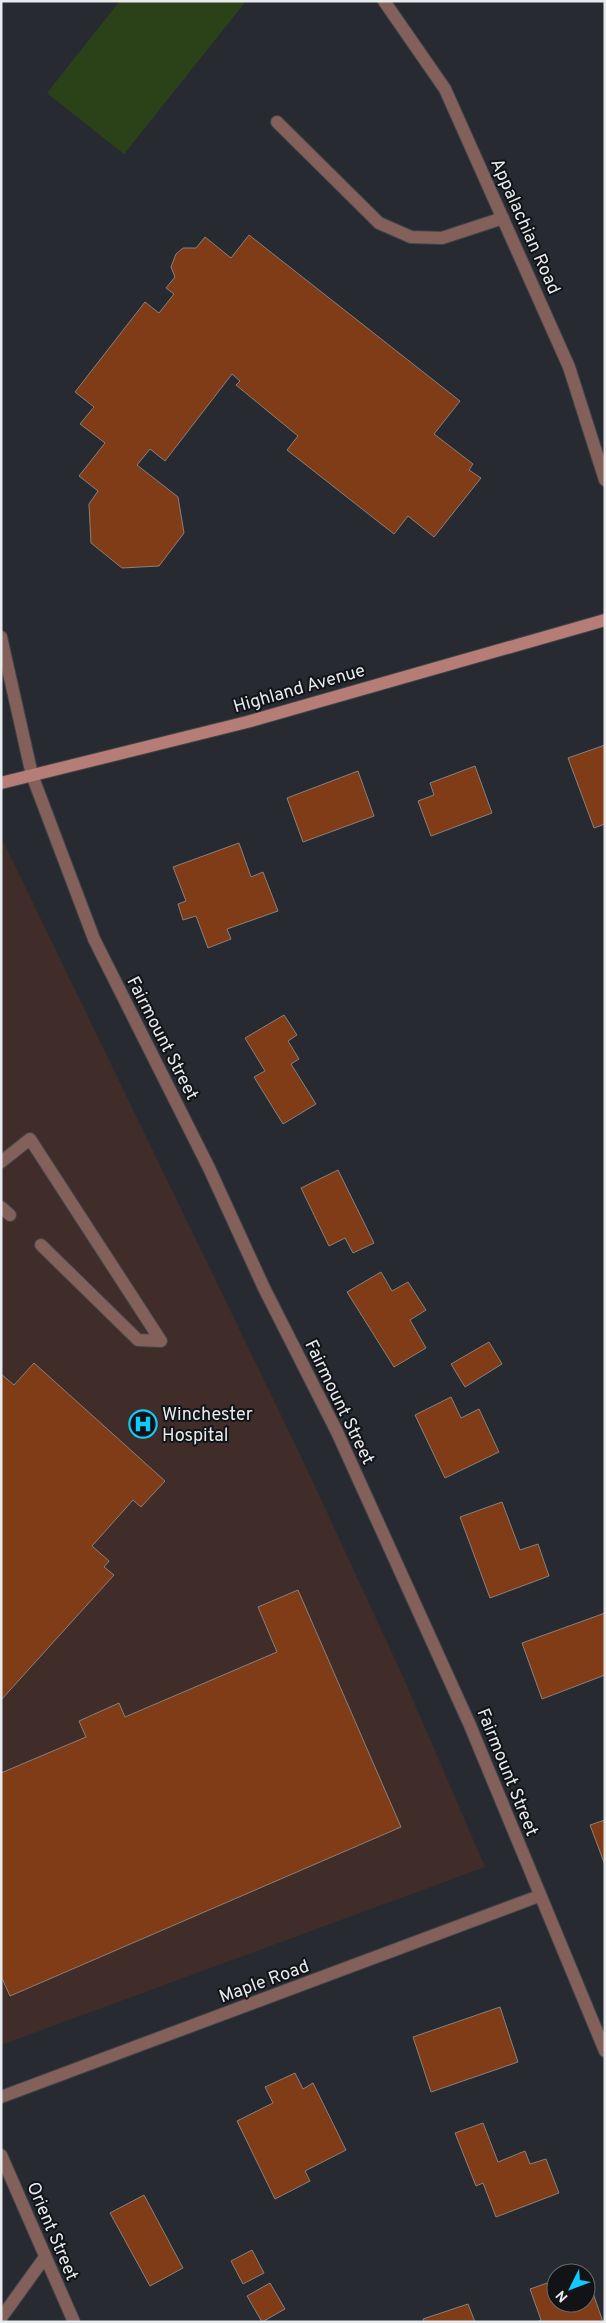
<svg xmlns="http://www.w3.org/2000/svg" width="606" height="2323" font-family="Overpass,sans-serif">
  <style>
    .medical { fill: #402d29 }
    .green { fill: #2b4219 }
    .building { fill: #803c17; stroke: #89807c }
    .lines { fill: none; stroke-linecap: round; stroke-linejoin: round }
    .lane-casing { stroke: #42464b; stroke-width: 14 }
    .street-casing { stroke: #42464b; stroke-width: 14 }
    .secondary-casing { stroke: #42464b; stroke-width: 14 }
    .lane { stroke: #84605b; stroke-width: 12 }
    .street { stroke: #84605b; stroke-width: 12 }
    .secondary { stroke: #b67d76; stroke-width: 12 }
    .labels { text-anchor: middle; stroke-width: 4; stroke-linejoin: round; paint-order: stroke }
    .street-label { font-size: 18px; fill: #e7ebee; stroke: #111316 }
    .poi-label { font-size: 18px; fill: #e7ebee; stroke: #111316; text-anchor: start }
  </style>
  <rect width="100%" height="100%" fill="#272b31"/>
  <path class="medical" d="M 2,839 L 306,1467 L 404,1679 L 485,1867 L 1,2045 Z"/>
  <path class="green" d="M 120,1 L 246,1 L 124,154 L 47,93 Z"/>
  <path class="building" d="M 249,235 L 460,401 L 434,434 L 473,464 L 469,470 L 481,478 L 434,537 L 408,516 L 394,534 L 287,450 L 298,436 L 236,385 L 240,381 L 232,374 L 165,461 L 150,449 L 137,465 L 178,497 L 184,533 L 159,566 L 122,568 L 91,543 L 89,504 L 98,491 L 79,476 L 105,443 L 80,424 L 94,407 L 75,392 L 145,302 L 159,313 L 174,294 L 166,288 L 175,277 L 171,267 L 176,254 L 183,248 L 196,248 L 205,237 L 231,258 Z
    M 605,745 L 605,824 L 594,828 L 568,758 Z
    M 475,766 L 492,813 L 431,836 L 418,801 L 434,795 L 430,783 Z
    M 358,771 L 374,816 L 303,842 L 287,798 Z
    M 239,843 L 251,877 L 263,872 L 278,911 L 227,929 L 231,939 L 208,948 L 196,916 L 183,920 L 178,904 L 186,901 L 173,867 Z
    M 284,1015 L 297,1035 L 288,1041 L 299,1059 L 291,1064 L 316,1104 L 283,1124 L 254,1077 L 265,1071 L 245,1038 Z
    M 338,1170 L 374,1243 L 353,1253 L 345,1238 L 329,1246 L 301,1188 Z
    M 381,1272 L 392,1291 L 408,1282 L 426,1310 L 410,1320 L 426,1348 L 394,1367 L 347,1292 Z
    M 489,1342 L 502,1364 L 465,1387 L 451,1364 Z
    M 34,1363 L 165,1481 L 141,1507 L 133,1500 L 92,1546 L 109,1561 L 104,1567 L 114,1575 L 1,1700 L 1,1374 L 14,1385 Z
    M 451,1397 L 461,1418 L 479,1409 L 499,1452 L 445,1478 L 415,1415 Z
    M 502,1502 L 520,1550 L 538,1544 L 549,1576 L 490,1598 L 460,1517 Z
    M 298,1590 L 401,1827 L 10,1996 L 1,1976 L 1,1773 L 86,1737 L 79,1721 L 119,1703 L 125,1717 L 277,1652 L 258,1607 Z
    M 605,1613 L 605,1675 L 542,1699 L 522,1643 Z
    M 605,1820 L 605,1865 L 590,1825 Z
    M 500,2007 L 518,2062 L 431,2092 L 413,2037 Z
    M 295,2073 L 303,2089 L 313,2083 L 346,2150 L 305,2171 L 310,2181 L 275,2199 L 237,2121 L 273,2103 L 265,2087 Z
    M 483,2123 L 498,2162 L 525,2151 L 530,2164 L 546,2159 L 559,2193 L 496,2217 L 483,2183 L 476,2186 L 455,2133 Z
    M 144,2195 L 183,2268 L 150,2286 L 110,2213 Z
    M 252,2250 L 264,2273 L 243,2284 L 231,2261 Z
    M 585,2270 L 603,2322 L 537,2322 L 541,2320 L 530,2289 L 556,2280 L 556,2303 L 586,2303 L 586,2273 L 577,2273 Z
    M 270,2283 L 285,2309 L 262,2322 L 247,2296 Z
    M 468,2304 L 475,2322 L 424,2322 L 423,2319 Z"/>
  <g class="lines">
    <g class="lane-casing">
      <path id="lane" d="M 277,122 L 379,223 L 411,237 L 442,238 L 503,218
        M 1,1162 L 30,1139 L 161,1341 L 138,1340 L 41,1245
        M 1,1207 L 10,1215"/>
    </g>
    <g class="street-casing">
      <path id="street" d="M 384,1 L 445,89 L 569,367 L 605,480
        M 1,637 L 32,775 L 94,939 L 209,1168 L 264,1288 L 337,1432 L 469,1723 L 605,2051
        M 1,2097 L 539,1896
        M 1,2155 L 74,2322
        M 1,2318 L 45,2257"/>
    </g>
    <g class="secondary-casing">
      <path id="secondary" d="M 1,783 L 247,722 L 605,620"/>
    </g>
    <use href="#lane" class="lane"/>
    <use href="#street" class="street"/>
    <use href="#secondary" class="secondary"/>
  </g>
  <defs>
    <g id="hospital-ring" transform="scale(1.4375)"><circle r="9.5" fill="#111316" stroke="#12cafb" stroke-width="1.5"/><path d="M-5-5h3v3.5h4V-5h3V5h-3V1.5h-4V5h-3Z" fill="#12cafb"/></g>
  </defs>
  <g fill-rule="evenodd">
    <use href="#hospital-ring" x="143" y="1424"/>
  </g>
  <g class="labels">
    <g class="street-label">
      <text transform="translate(526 226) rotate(66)" y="6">Appalachian Road</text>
      <text transform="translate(299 688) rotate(-16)" y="6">Highland Avenue</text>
      <text transform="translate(163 1038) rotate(63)" y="6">Fairmount Street</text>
      <text transform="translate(340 1402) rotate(64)" y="6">Fairmount Street</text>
      <text transform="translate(508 1772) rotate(68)" y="6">Fairmount Street</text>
      <text transform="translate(264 1981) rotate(-20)" y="6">Maple Road</text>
      <text transform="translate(53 2231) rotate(67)" y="6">Orient Street</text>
    </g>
    <g class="poi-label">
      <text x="162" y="1420">Winchester<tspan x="162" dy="21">Hospital</tspan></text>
    </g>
  </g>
  <rect width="606" height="2323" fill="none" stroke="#e7ebee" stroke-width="5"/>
  <g transform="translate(571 2288) rotate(228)"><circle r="24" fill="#111316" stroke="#67696c"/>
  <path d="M0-4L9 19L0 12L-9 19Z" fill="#12cafb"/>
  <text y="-8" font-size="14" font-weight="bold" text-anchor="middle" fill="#e7ebee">N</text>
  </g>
</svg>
